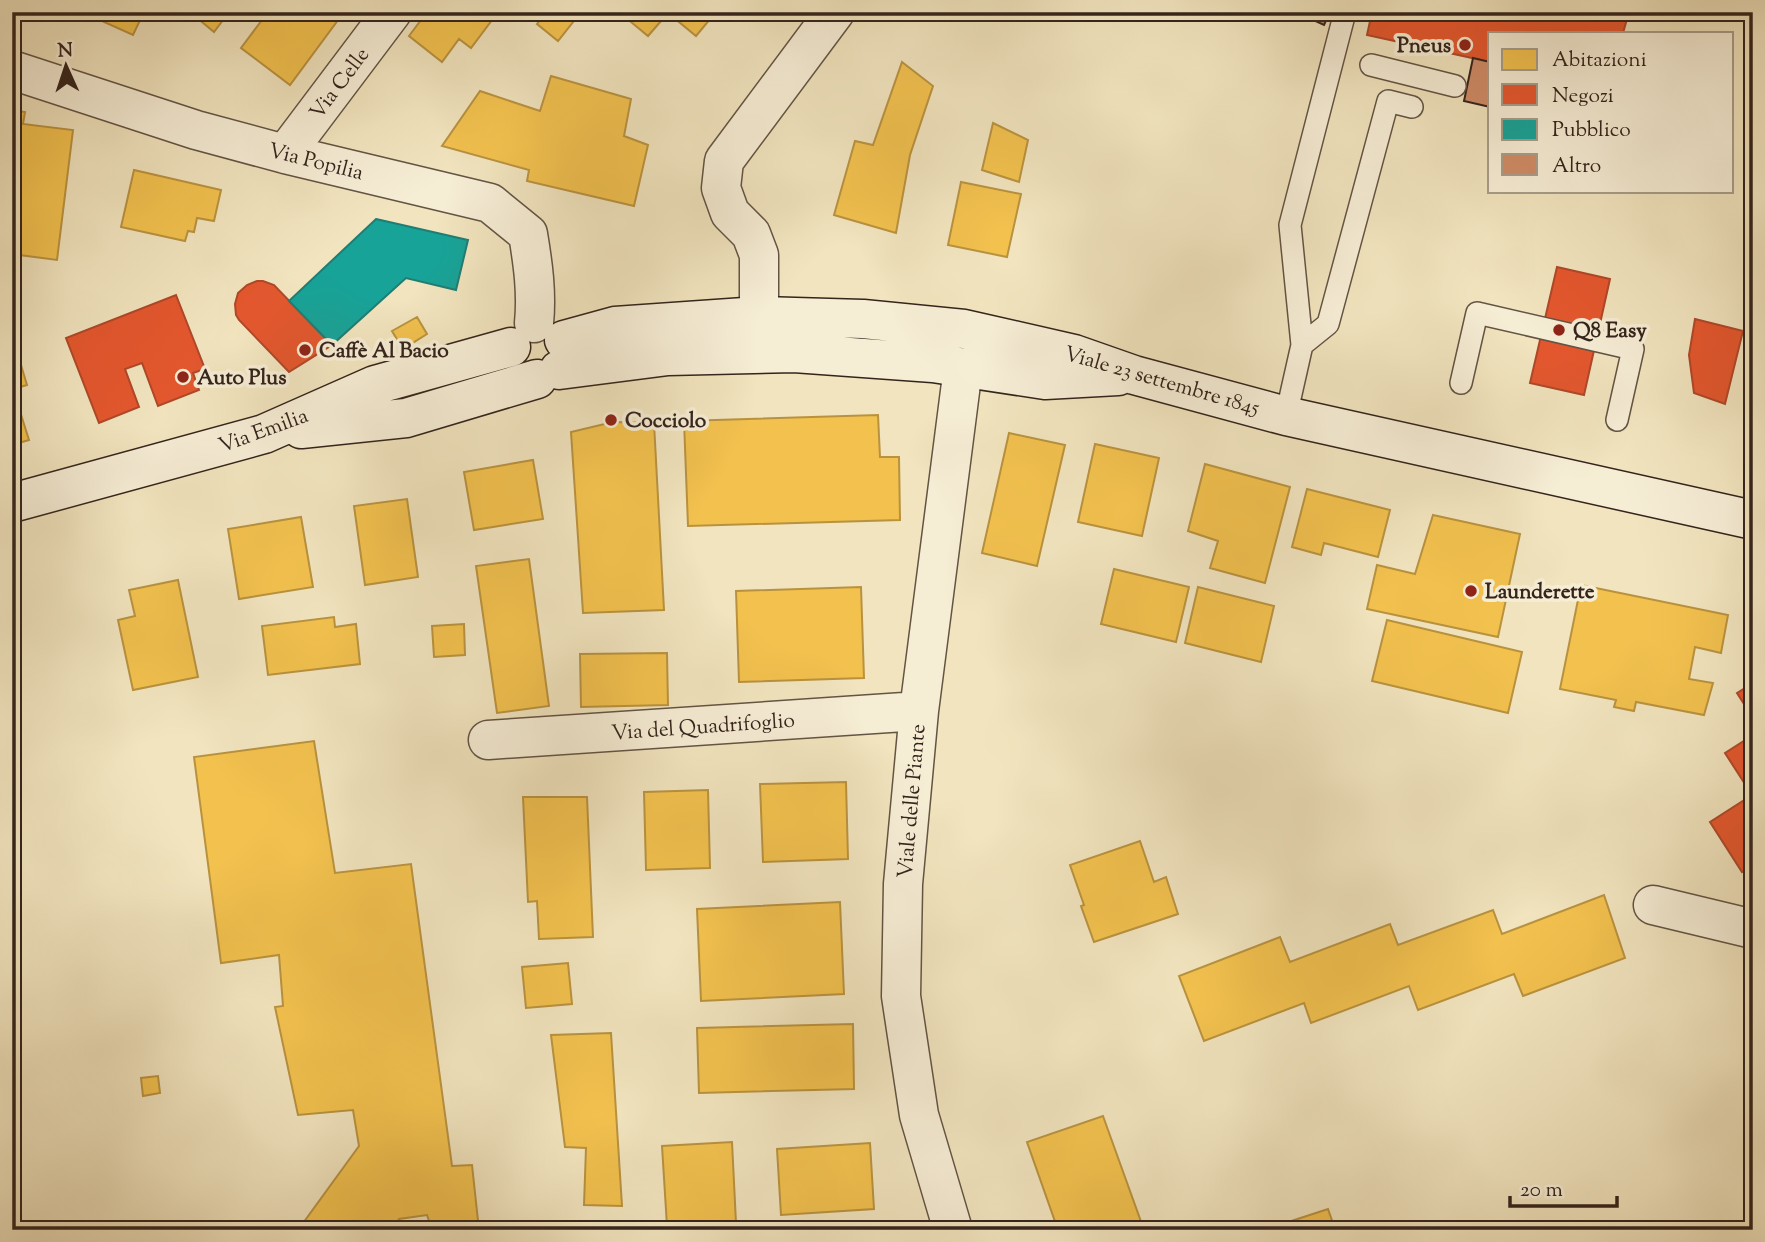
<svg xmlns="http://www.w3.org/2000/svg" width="1765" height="1242" font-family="'Sorts Mill Goudy',serif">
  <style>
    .homes { fill: #f2c14e; stroke: #b9923f; stroke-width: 2 }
    .shops { fill: #e4572e; stroke: #af4829; stroke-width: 2 }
    .public { fill: #17a398; stroke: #207d73; stroke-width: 2 }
    .building { fill: #ce8b66; stroke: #34241c; stroke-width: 2 }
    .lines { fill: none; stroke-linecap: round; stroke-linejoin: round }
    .service-casing { stroke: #635444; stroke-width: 24 }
    .minor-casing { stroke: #635444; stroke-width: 41 }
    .secondary-casing { stroke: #34241c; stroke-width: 41 }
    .service { stroke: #f6edd5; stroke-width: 21 }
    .minor { stroke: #f6edd5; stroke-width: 38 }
    .secondary { stroke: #f6edd5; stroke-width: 38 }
    .poi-dot { fill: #8f2418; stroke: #f6edd5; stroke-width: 2.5 }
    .labels { text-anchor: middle; stroke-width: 7; stroke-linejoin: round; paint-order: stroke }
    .poi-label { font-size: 21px; font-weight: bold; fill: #34241c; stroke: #f6edd5; text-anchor: start }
    .street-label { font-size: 21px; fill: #34241c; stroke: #f6edd5 }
  </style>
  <rect width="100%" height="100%" fill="#f1e4be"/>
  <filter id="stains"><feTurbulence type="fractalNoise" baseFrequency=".00286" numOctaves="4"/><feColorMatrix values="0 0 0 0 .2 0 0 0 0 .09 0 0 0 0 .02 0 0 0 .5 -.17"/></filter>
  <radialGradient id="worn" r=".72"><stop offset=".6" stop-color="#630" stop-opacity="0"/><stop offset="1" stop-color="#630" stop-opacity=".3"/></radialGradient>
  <path class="homes" d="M 82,12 L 144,12 L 133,35 Z
    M 190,12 L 229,12 L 214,32 Z
    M 268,12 L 344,12 L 290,85 L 241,48 Z
    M 427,12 L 498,12 L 471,48 L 459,39 L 442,62 L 409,36 Z
    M 546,12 L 581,12 L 558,41 L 537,24 Z
    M 619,12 L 716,12 L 696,36 L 668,13 L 648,36 Z
    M 902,62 L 933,86 L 910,155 L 896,233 L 834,215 L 855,141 L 873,145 Z
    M 551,76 L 631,99 L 624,136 L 648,145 L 634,206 L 527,181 L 529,170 L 442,146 L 480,91 L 540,111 Z
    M 12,110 L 25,112 L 23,124 L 73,130 L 57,260 L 12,254 Z
    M 993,123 L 1028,140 L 1019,182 L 982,170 Z
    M 134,170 L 221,190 L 214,221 L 197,218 L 194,232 L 188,231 L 185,241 L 121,227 Z
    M 961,182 L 1021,194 L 1007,257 L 948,245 Z
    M 417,317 L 427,334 L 403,349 L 392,331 Z
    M 15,345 L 27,385 L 13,389 L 29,440 L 12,445 L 12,346 Z
    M 878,415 L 880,457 L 899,457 L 900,520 L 688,526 L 684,421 Z
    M 613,422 L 654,423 L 664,610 L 583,613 L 571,432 Z
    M 1009,433 L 1065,445 L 1037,566 L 982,553 Z
    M 1095,444 L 1159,458 L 1142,536 L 1078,522 Z
    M 533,460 L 543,519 L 474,530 L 464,472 Z
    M 1205,464 L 1290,487 L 1265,583 L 1210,568 L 1218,541 L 1188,531 Z
    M 1307,489 L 1390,510 L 1378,557 L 1324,543 L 1321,555 L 1292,547 Z
    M 407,499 L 418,577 L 365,585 L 354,506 Z
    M 1433,515 L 1520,534 L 1498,637 L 1367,609 L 1377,565 L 1415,574 Z
    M 301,517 L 313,587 L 239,599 L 228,529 Z
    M 529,559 L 549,706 L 497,713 L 476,566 Z
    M 1114,569 L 1189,587 L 1176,642 L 1101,624 Z
    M 178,580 L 198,677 L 133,690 L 118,620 L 135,616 L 129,590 Z
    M 1581,585 L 1728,615 L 1721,653 L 1695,647 L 1689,679 L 1713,683 L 1704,715 L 1636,702 L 1634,711 L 1614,707 L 1616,700 L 1560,689 Z
    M 861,587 L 864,678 L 739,682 L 736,591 Z
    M 1198,587 L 1274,606 L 1261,662 L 1185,643 Z
    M 334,617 L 335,627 L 356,624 L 360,664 L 268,675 L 262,626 Z
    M 1387,620 L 1522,652 L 1508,713 L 1372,681 Z
    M 464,624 L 465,655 L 434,657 L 432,626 Z
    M 667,653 L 668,705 L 581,707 L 580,654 Z
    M 314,741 L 335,873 L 411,864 L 452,1166 L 472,1165 L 479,1230 L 432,1230 L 427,1215 L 399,1219 L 392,1230 L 298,1230 L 359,1146 L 353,1110 L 298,1115 L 275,1007 L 283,1006 L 279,955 L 221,963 L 194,757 Z
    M 846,782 L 848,859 L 763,862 L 760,784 Z
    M 708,790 L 710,868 L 646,870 L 644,792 Z
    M 523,797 L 587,797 L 593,937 L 539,939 L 537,901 L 528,902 Z
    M 1140,841 L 1154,882 L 1166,877 L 1178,914 L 1094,942 L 1081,906 L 1084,905 L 1070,865 Z
    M 1604,895 L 1625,958 L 1523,996 L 1514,974 L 1418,1010 L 1409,986 L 1311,1023 L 1304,1003 L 1204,1041 L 1179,976 L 1280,937 L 1290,962 L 1390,924 L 1398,945 L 1493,910 L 1502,934 Z
    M 840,902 L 844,994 L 701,1001 L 697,909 Z
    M 568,963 L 572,1004 L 526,1008 L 522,967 Z
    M 853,1024 L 854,1089 L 699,1093 L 697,1028 Z
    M 611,1033 L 622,1206 L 584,1205 L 586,1148 L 565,1147 L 551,1035 Z
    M 158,1076 L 160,1093 L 143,1096 L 141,1078 Z
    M 1103,1116 L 1144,1230 L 1058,1230 L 1027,1142 Z
    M 732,1142 L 736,1223 L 667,1226 L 662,1146 Z
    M 870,1143 L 874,1209 L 781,1215 L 777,1149 Z
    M 1328,1209 L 1335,1229 L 1347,1225 L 1349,1230 L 1277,1230 L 1276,1226 Z"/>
  <path class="shops" d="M 1372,12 L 1656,12 L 1654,18 L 1629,12 L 1623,33 L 1490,33 L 1490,62 L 1367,35 Z
    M 1557,267 L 1610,279 L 1584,395 L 1530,383 Z
    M 257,281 L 263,281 L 274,285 L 332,345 L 289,372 L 239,320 L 236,315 L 235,304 L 238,293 L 247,285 Z
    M 176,295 L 205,369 L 193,373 L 199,390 L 158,406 L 142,363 L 125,369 L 139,407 L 99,423 L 66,338 Z
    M 1695,319 L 1743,331 L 1725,404 L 1694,393 L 1689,355 Z
    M 1753,683 L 1753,718 L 1737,693 Z
    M 1753,735 L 1753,865 L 1742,872 L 1710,822 L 1752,795 L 1725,753 Z"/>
  <path class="public" d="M 376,219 L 468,240 L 456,290 L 406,278 L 332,345 L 289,301 Z"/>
  <path class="building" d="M 1314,12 L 1330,12 L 1324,25 L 1311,19 Z
    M 1473,58 L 1490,62 L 1490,107 L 1464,101 Z"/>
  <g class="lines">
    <g class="service-casing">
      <path id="service" d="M 1371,65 L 1455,86
        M 1302,345 L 1328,324 L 1388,101 L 1412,107
        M 1461,383 L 1477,313 L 1633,349 L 1617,420
        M 1286,416 L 1302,345 L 1290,225 L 1345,12"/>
    </g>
    <g class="minor-casing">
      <path id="minor" d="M 12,70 L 196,130 L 285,154 L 490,203 L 528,234 C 533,264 537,293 534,323
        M 285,154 L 392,12
        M 759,316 L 759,255 L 751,234 L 730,213 L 721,188 L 724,161 L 835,12
        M 488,740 L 919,711
        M 1653,905 L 1753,929
        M 953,1230 L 919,1115 L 901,996 L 903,884 L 919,711 L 963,368"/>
    </g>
    <g class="secondary-casing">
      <path id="secondary" d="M 564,340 L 615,326 L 759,316 L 863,319 L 964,329 L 1074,354 L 1134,375 L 1286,416 L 1753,520
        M 559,370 L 668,356 L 794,353 L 933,363 L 1045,380 L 1118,376
        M 301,429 L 406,418 L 537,379
        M 12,503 L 264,434 L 375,385 L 511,347"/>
    </g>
    <use href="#service" class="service"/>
    <use href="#minor" class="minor"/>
    <use href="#secondary" class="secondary"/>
  </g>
  <g class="poi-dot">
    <circle cx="1465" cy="45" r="7"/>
    <circle cx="1559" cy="330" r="7"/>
    <circle cx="305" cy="350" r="7"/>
    <circle cx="183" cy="377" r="7"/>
    <circle cx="611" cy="420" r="7"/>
    <circle cx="1471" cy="591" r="7"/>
  </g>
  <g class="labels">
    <g class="poi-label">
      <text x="1451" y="52" text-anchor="end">Pneus</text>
      <text x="1573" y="337">Q8 Easy</text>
      <text x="319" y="357">Caffè Al Bacio</text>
      <text x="197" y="384">Auto Plus</text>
      <text x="625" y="427">Cocciolo</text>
      <text x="1485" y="598">Launderette</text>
    </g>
    <g class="street-label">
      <text transform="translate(339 83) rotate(-53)" y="7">Via Celle</text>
      <text transform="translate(316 161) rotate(14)" y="7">Via Popilia</text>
      <text transform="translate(1162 380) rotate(16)" y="7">Viale 23 settembre 1845</text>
      <text transform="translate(263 430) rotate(-20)" y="7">Via Emilia</text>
      <text transform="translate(703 726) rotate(-4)" y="7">Via del Quadrifoglio</text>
      <text transform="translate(911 801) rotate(-85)" y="7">Viale delle Piante</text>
    </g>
  </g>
  <rect width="1765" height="1242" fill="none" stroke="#f1e4be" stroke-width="42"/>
  <rect x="14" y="14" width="1737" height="1214" fill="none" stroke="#34241c" stroke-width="3.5"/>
  <rect x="21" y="21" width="1723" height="1200" fill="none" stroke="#34241c" stroke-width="2"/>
  <rect x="1488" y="32" width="245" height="161" fill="#f6edd5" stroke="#a89d8b" stroke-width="2"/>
  <rect x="1502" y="49" width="35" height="21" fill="#f2c14e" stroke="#a89d8b" stroke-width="2"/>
  <text x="1552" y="66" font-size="21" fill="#34241c">Abitazioni</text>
  <rect x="1502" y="84" width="35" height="21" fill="#e4572e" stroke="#a89d8b" stroke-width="2"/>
  <text x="1552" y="102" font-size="21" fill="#34241c">Negozi</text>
  <rect x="1502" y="119" width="35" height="21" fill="#17a398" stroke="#a89d8b" stroke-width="2"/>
  <text x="1552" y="136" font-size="21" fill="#34241c">Pubblico</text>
  <rect x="1502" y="154" width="35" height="21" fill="#ce8b66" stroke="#a89d8b" stroke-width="2"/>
  <text x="1552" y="172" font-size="21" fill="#34241c">Altro</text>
  <g transform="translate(66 66) rotate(357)" stroke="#f6edd5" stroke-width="5" paint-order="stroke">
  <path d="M0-5L12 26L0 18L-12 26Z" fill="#34241c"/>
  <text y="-10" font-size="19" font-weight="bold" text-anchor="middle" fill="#34241c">N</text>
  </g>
  <path d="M1510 1196v10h107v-10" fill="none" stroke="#34241c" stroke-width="3.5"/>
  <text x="1520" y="1196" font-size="21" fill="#34241c" stroke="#f6edd5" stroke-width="5" paint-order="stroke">20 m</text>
  <rect width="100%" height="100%" filter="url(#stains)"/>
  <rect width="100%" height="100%" fill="url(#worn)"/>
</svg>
